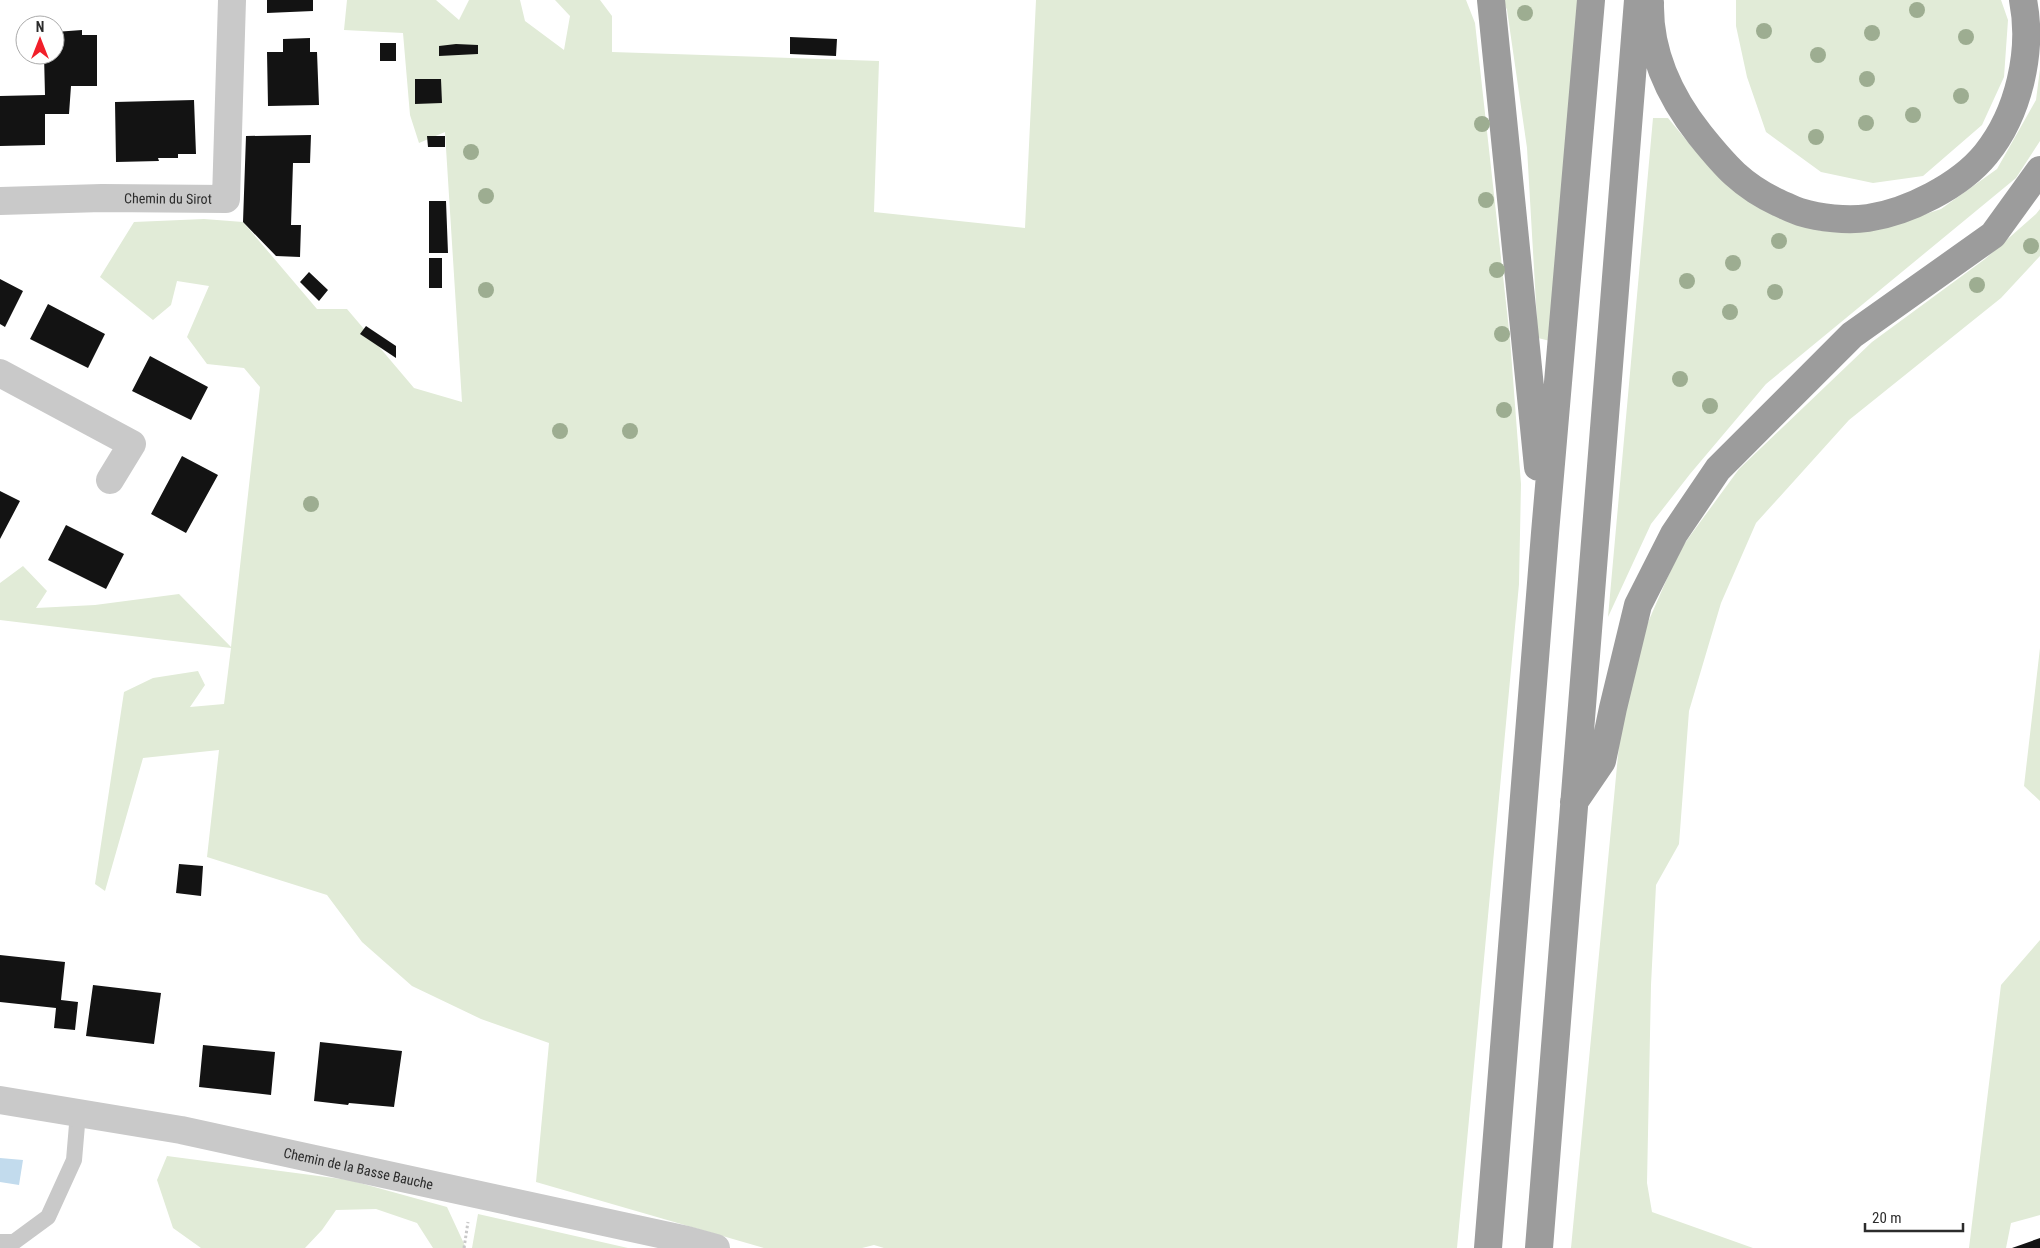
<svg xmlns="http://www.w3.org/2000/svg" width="2040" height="1248" font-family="'Roboto Condensed',sans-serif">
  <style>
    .green { fill: #e1ebd7 }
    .water { fill: #c2dbed }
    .building { fill: #131313 }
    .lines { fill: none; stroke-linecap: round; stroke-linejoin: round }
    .path { stroke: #c9c9c9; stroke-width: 3; stroke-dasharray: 2.5 2.5; stroke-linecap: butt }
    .service { stroke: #c9c9c9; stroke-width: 16 }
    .minor { stroke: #c9c9c9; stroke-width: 28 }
    .trunk { stroke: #9c9c9c; stroke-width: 28 }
    .tree { fill: #9dad91 }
    .labels { text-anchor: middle; stroke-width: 5; stroke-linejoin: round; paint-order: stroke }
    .street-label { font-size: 14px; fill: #2c2c2c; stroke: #fff }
  </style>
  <rect width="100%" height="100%" fill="#fff"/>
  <path class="green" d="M 347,0 L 436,0 L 459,20 L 469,0 L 520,0 L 525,21 L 564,50 L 570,16 L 555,0 L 600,0 L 612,16 L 612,52 L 879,61 L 874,212 L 1025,228 L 1036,0 L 1466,0 L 1475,23 L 1510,339 L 1521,484 L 1519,584 L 1457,1248 L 884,1248 L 874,1245 L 862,1248 L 764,1248 L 536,1182 L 549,1043 L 481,1019 L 412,986 L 362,942 L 327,895 L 207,857 L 219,750 L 143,758 L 105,891 L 95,884 L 124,692 L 153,678 L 198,671 L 205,685 L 190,707 L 224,704 L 231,648 L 0,620 L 0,583 L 23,566 L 47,591 L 36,608 L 95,605 L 179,594 L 231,647 L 260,387 L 244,368 L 207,364 L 187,337 L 209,286 L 177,281 L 171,305 L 153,320 L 100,277 L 134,222 L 204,219 L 243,222 L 317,309 L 347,309 L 414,388 L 462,402 L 445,132 L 419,143 L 410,115 L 403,33 L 344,30 Z
    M 1503,0 L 1578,0 L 1550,341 L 1538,338 L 1527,148 L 1507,10 Z
    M 1736,0 L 2001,0 L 2008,20 L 2004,77 L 1982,125 L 1923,176 L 1873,183 L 1821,172 L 1766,132 L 1747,77 L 1736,26 Z
    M 2040,69 L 2040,141 L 2016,178 L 1766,384 L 1690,474 L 1651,524 L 1608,617 L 1653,118 L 1668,118 L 1692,147 L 1769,210 L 1821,231 L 1883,228 L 1941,209 L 1997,169 L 2036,100 Z
    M 2040,209 L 2040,256 L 2001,298 L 1849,420 L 1756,523 L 1721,603 L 1689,711 L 1679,844 L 1656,885 L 1651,985 L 1647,1183 L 1652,1212 L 1753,1248 L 1571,1248 L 1621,724 L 1639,643 L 1679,551 L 1739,469 L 1872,342 L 1985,259 L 2036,214 Z
    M 2040,648 L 2040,801 L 2024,786 Z
    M 2040,940 L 2040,1215 L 2011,1223 L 2006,1248 L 1969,1248 L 2001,985 Z
    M 167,1156 L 349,1180 L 447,1207 L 466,1248 L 433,1248 L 417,1223 L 376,1209 L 336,1210 L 322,1230 L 305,1248 L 201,1248 L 173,1228 L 157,1180 Z
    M 478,1214 L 628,1248 L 472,1248 Z"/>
  <path class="water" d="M 0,1158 L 23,1160 L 19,1185 L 0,1182 Z"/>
  <path class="building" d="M 267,0 L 313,0 L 313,11 L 267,13 Z
    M 82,30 L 82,35 L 97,35 L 97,86 L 71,86 L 69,114 L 45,114 L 45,145 L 0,146 L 0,96 L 45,95 L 44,55 L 55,55 L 55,32 Z
    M 790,37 L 837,39 L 836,56 L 790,54 Z
    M 310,38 L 310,52 L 317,52 L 319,105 L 268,106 L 267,52 L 283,52 L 283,39 Z
    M 380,43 L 396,43 L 396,61 L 380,61 Z
    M 456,44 L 478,45 L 478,54 L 439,56 L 439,46 Z
    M 415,79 L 441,79 L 442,103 L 415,104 Z
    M 194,100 L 196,154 L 178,154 L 178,158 L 158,158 L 159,161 L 116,162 L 115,102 Z
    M 311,135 L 310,163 L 293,163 L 291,225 L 301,225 L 300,257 L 276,256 L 243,222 L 246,136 Z
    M 427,136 L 445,136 L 445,147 L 428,147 Z
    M 429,201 L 446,201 L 448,253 L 429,253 Z
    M 429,258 L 442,258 L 442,288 L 429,288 Z
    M 309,272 L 328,290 L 319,301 L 300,282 Z
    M 0,279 L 23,291 L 5,327 L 0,324 Z
    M 48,304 L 105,334 L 88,368 L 30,339 Z
    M 366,326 L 396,346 L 396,358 L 360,334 Z
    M 150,356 L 208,387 L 191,420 L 132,391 Z
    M 182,456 L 218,475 L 186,533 L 151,514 Z
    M 0,491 L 20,501 L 0,539 Z
    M 66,525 L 124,554 L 106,589 L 48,560 Z
    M 179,864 L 203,866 L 201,896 L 176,893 Z
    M 0,955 L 65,962 L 61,1000 L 78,1002 L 75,1030 L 54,1028 L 56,1008 L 0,1002 Z
    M 93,985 L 161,993 L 154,1044 L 86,1036 Z
    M 320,1042 L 402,1051 L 394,1107 L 349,1103 L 348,1105 L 314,1101 Z
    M 203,1045 L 275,1052 L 271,1095 L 199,1087 Z
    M 2040,1238 L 2040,1248 L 2012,1248 Z"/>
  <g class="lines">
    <path class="path" d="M 464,1248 L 468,1222"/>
    <path class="service" d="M 0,1242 L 14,1242 L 48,1217 L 74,1160 L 78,1113"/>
    <g class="minor">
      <path id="s1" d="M 0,201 L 102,198 L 226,199 L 232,0"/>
      <path d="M 0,373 L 132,444 L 110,480"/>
      <path id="s2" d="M 0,1100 L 181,1130 L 687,1240 L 716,1248"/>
    </g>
    <path class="trunk" d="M 1491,0 L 1538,467
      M 1650,3 C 1649,52 1670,97 1700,135 C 1725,166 1742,186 1779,203 C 1786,206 1793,210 1800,212 C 1820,218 1847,221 1868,218 C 1908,212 1960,186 1986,154 C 2019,113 2033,51 2023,0
      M 1574,802 L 1602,761 L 1613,708 L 1638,605 L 1674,534 L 1718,469 L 1852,335 L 1993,235 L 2040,170
      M 1488,1248 L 1545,533 L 1591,0
      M 1539,1248 L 1638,0"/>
  </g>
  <g class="tree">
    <circle cx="1917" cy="10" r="8"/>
    <circle cx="1525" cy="13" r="8"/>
    <circle cx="1764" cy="31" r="8"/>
    <circle cx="1872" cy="33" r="8"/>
    <circle cx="1966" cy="37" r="8"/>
    <circle cx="1818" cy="55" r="8"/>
    <circle cx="1867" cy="79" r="8"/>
    <circle cx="1961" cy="96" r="8"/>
    <circle cx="1913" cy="115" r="8"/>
    <circle cx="1866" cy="123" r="8"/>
    <circle cx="1482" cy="124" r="8"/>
    <circle cx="1816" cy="137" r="8"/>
    <circle cx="471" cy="152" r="8"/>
    <circle cx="486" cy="196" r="8"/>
    <circle cx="1486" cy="200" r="8"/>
    <circle cx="1779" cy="241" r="8"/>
    <circle cx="2031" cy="246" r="8"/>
    <circle cx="1733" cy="263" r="8"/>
    <circle cx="1497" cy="270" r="8"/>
    <circle cx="1687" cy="281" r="8"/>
    <circle cx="1977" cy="285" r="8"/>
    <circle cx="486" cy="290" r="8"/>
    <circle cx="1775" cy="292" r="8"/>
    <circle cx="1730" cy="312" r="8"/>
    <circle cx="1502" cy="334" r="8"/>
    <circle cx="1680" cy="379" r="8"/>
    <circle cx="1710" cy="406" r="8"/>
    <circle cx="1504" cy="410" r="8"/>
    <circle cx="560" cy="431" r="8"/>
    <circle cx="630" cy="431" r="8"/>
    <circle cx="311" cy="504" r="8"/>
  </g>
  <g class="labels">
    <g class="street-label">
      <text dy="5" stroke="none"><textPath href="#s1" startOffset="168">Chemin du Sirot</textPath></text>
      <text dy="5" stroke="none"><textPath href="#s2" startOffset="365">Chemin de la Basse Bauche</textPath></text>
    </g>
  </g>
  <g transform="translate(40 40)"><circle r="24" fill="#ffffff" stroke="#ababab"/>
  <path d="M0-4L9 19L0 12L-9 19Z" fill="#f11f2a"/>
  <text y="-8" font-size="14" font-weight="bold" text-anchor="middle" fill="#2c2c2c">N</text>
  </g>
  <path d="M1865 1223v8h98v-8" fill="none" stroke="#2c2c2c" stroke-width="2.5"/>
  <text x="1872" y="1223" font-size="15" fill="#2c2c2c" stroke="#ffffff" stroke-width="4" paint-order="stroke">20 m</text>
</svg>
